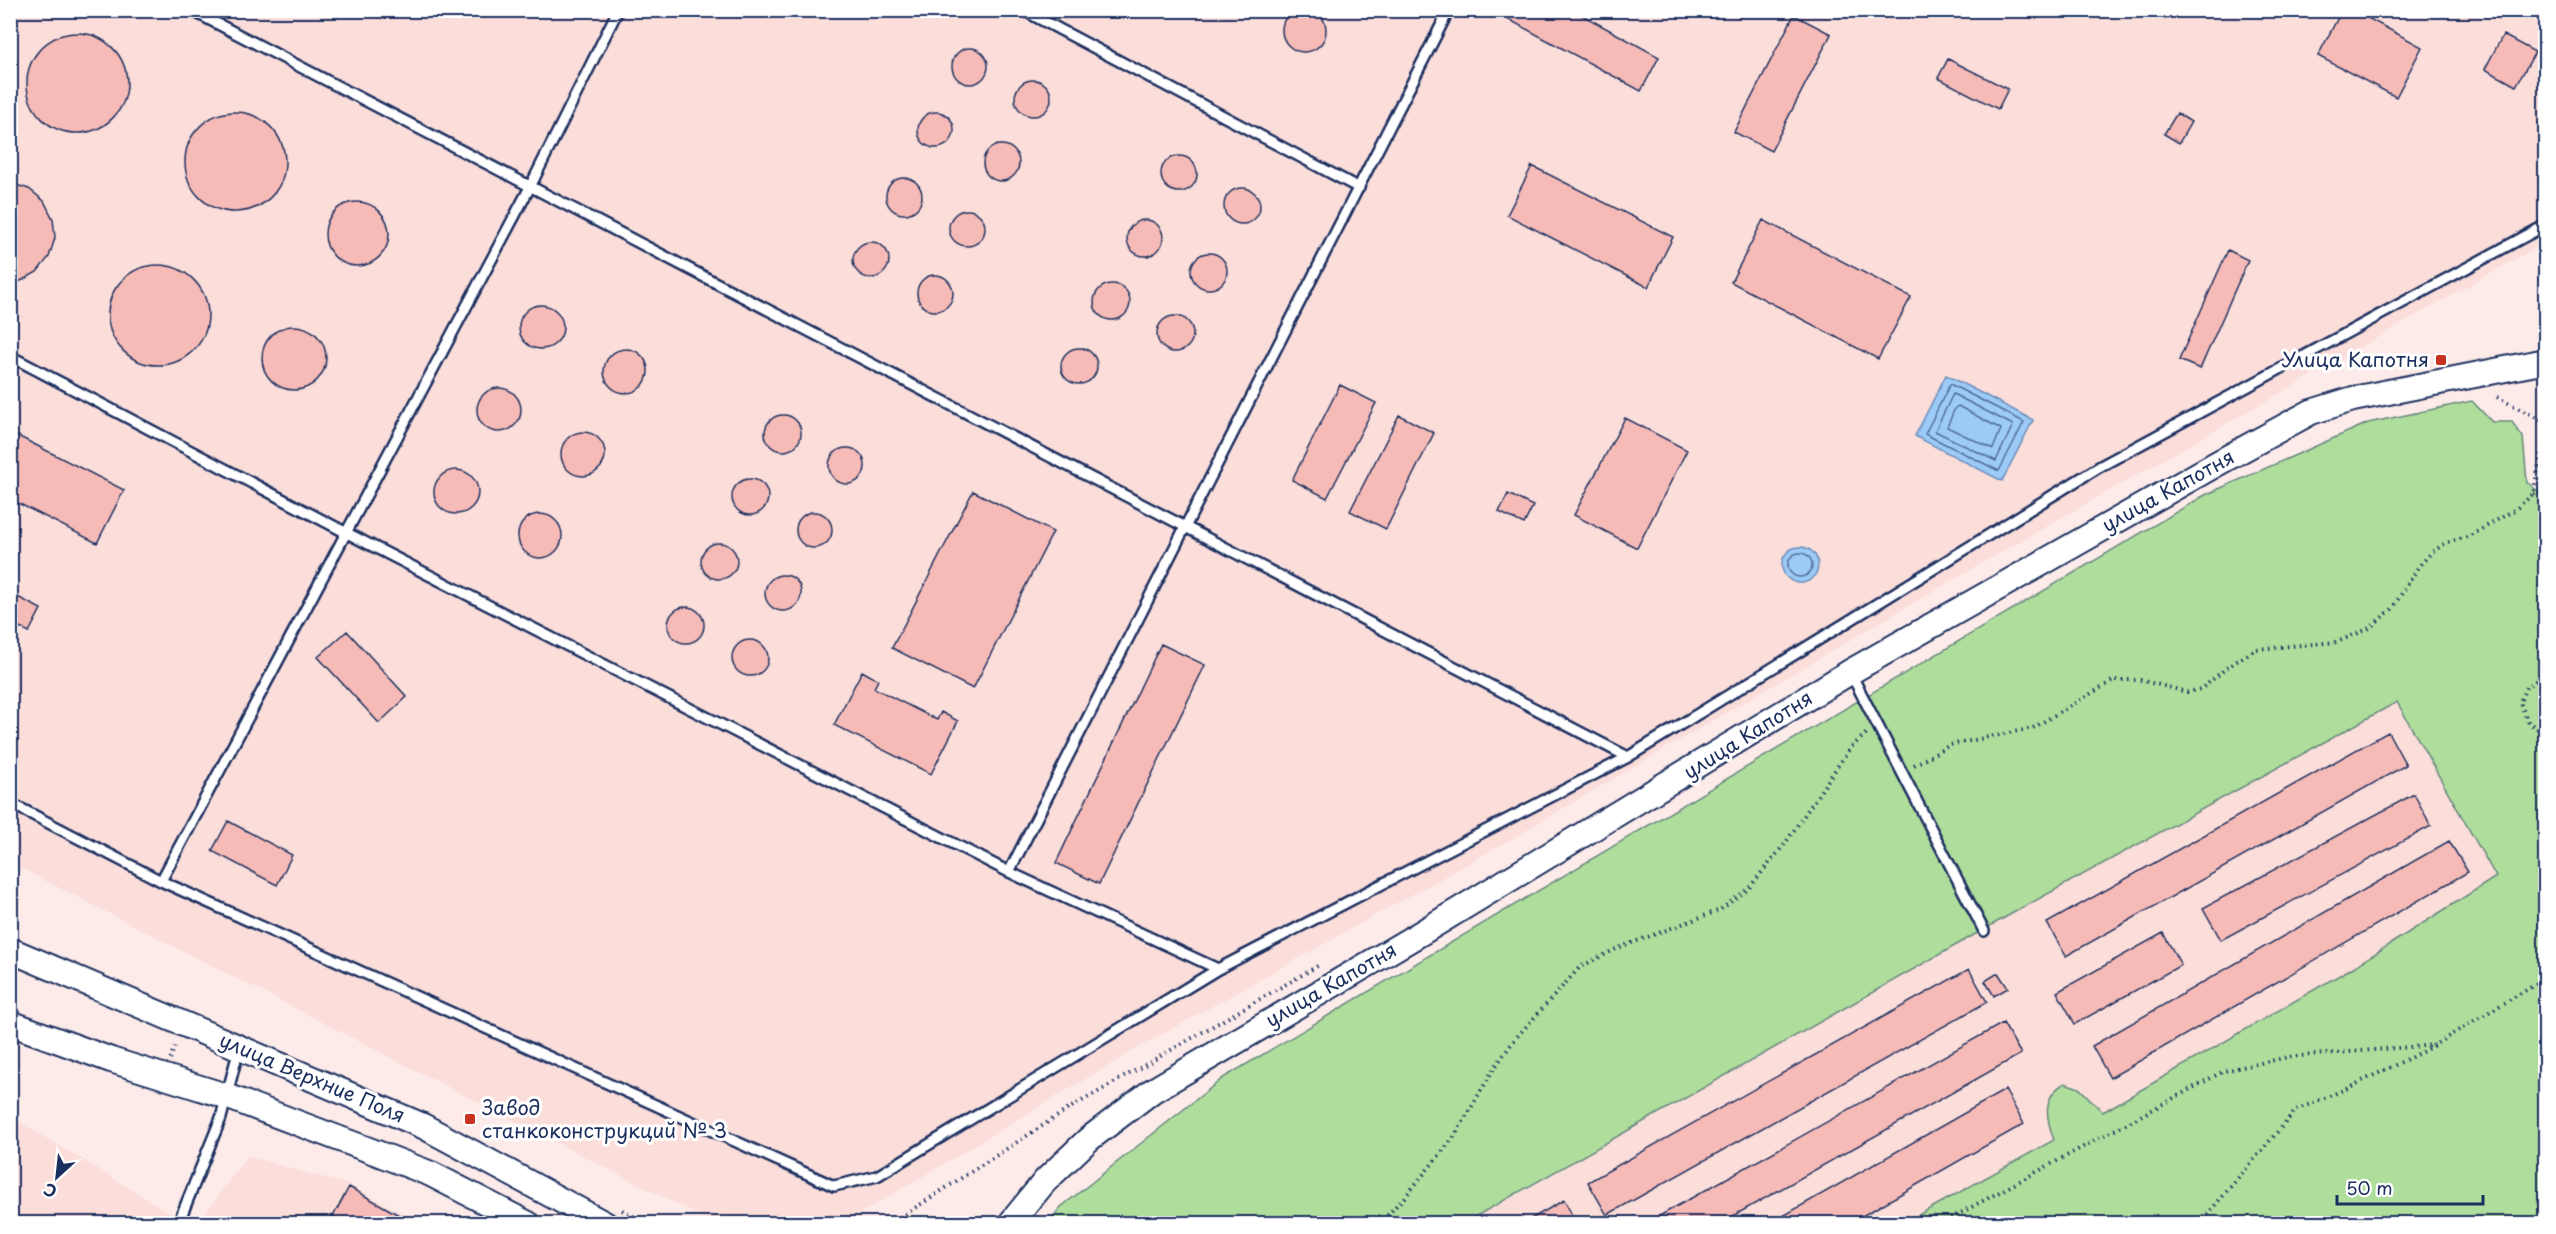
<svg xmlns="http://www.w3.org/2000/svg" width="2556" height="1234" font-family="'Playpen Sans',sans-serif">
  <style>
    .built { fill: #fbddda }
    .green { fill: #afdd9c; stroke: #65867d; stroke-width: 1.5 }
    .water { fill: #9dcbf8; stroke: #698dba; stroke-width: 1.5 }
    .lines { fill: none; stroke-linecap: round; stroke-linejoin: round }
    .shore { stroke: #4f6d9c; stroke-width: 1.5 }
    .building { fill: #f7bbb7; stroke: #1b2f5e; stroke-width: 1.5 }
    .lane-casing { stroke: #1b2f5e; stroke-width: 14 }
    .secondary-casing { stroke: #1b2f5e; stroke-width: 28 }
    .path { stroke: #1b2f5e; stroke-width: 4; stroke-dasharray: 1.5 4.5; stroke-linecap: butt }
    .lane { stroke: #fff; stroke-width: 9 }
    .secondary { stroke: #fff; stroke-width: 24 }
    .poi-dot { fill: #c8321e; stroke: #fff; stroke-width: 2 }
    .labels { text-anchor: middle; stroke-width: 6; stroke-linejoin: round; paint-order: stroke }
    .poi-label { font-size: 20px; fill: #1b2f5e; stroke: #fff; text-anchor: end }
    .street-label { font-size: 20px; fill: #1b2f5e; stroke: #fff }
  </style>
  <rect width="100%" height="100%" fill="#fdebe9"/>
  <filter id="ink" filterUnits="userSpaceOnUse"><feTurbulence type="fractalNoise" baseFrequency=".0167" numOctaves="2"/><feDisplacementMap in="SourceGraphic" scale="12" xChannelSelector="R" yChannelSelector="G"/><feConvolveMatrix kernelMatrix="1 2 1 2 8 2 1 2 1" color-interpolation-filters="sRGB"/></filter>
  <g filter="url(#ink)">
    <path class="built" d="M 10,11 L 2545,11 L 2545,242 L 1942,586 L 1501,845 L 1141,1046 L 844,1223 L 714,1223 L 11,863 Z
      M 2397,702 L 2497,877 L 2357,965 L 2066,1133 L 1904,1223 L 1464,1224 L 2013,913 Z
      M 11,1117 L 187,1223 L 11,1223 Z
      M 247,1156 L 349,1185 L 421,1223 L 216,1224 L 204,1215 Z"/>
    <path class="green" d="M 2472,401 L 2492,422 L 2512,422 L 2523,437 L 2527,482 L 2546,498 L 2545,1223 L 1904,1223 L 2054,1140 C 2046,1118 2041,1097 2065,1083 L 2079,1088 L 2103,1112 L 2357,965 L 2496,877 L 2397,702 L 2013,913 L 1464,1223 L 1047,1224 L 1061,1207 L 1223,1078 L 2205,495 L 2368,423 Z"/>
    <path class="water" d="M 1946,375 L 2033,420 L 2002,481 L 1915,436 Z
      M1782 565a18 18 0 1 1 36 0a18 18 0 1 1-36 0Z"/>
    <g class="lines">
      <path class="shore" d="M 1950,384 L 2024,422 L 1999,471 L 1925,434 Z
        M 1953,394 L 2013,425 L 1996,461 L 1935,431 Z
        M 1958,406 L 2001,429 L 1993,449 L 1947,427 L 1955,408 Z
        M1788 565a12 12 0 1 1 24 0a12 12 0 1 1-24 0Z"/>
    </g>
    <path class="building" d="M1282 30a22 22 0 1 1 44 0a22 22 0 1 1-44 0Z
      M 1513,10 L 1573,10 L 1659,57 L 1641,91 L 1508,19 Z
      M 2342,10 L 2353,10 L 2422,47 L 2396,97 L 2318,56 Z
      M 2546,10 L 2546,20 L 2528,11 L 2528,10 Z
      M 1794,15 L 1831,34 L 1771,151 L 1734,132 Z
      M27 83a50 50 0 1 1 100 0a50 50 0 1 1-100 0Z
      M 2503,35 L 2535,52 L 2516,86 L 2485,69 Z
      M952 66a18 18 0 1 1 36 0a18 18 0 1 1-36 0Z
      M 1948,59 L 2008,89 L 1998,109 L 1938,78 Z
      M1015 98a18 18 0 1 1 36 0a18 18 0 1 1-36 0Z
      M918 130a18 18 0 1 1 36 0a18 18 0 1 1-36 0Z
      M185 162a50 50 0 1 1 100 0a50 50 0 1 1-100 0Z
      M 2177,113 L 2191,122 L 2179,143 L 2164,134 Z
      M983 163a18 18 0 1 1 36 0a18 18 0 1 1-36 0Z
      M1161 174a18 18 0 1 1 36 0a18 18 0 1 1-36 0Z
      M 1532,166 L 1673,237 L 1648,287 L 1507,215 Z
      M886 196a18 18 0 1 1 36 0a18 18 0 1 1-36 0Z
      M 10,183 L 29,189 L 44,201 L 53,219 L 55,238 L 49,257 L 37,272 L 19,282 L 10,282 Z
      M1224 206a18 18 0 1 1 36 0a18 18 0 1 1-36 0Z
      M325 234a32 32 0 1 1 64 0a32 32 0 1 1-64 0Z
      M949 228a18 18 0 1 1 36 0a18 18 0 1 1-36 0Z
      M1127 238a18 18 0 1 1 36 0a18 18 0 1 1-36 0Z
      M 1763,220 L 1911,297 L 1878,359 L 1731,282 Z
      M853 260a18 18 0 1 1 36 0a18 18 0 1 1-36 0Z
      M 2228,250 L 2248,260 L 2200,369 L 2179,360 Z
      M1191 271a18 18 0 1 1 36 0a18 18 0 1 1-36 0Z
      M108 315a50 50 0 1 1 100 0a50 50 0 1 1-100 0Z
      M917 293a18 18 0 1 1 36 0a18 18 0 1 1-36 0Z
      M1094 302a18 18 0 1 1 36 0a18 18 0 1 1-36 0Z
      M519 327a22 22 0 1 1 44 0a22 22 0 1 1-44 0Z
      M1157 334a18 18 0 1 1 36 0a18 18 0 1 1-36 0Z
      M262 358a32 32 0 1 1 64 0a32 32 0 1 1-64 0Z
      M1061 366a18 18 0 1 1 36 0a18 18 0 1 1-36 0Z
      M604 371a22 22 0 1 1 44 0a22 22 0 1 1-44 0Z
      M 1340,385 L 1376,403 L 1327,498 L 1292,480 Z
      M477 410a22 22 0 1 1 44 0a22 22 0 1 1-44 0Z
      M765 433a18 18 0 1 1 36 0a18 18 0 1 1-36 0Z
      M 1399,415 L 1434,433 L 1386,529 L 1350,511 Z
      M 1625,418 L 1687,450 L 1637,548 L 1574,515 Z
      M561 454a22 22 0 1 1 44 0a22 22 0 1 1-44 0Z
      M 10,432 L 124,490 L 97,543 L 10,499 Z
      M829 466a18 18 0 1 1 36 0a18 18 0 1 1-36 0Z
      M434 492a22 22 0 1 1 44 0a22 22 0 1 1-44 0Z
      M732 497a18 18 0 1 1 36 0a18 18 0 1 1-36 0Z
      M 973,491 L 1053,532 L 973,689 L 892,648 Z
      M 1508,494 L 1533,506 L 1524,524 L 1499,512 Z
      M796 530a18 18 0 1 1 36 0a18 18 0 1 1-36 0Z
      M518 536a22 22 0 1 1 44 0a22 22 0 1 1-44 0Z
      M701 561a18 18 0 1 1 36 0a18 18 0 1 1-36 0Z
      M765 593a18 18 0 1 1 36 0a18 18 0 1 1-36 0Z
      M 10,593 L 41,609 L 29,632 L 10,622 Z
      M668 625a18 18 0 1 1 36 0a18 18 0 1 1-36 0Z
      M 347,631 L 407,697 L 379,723 L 318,657 Z
      M732 658a18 18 0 1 1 36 0a18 18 0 1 1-36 0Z
      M 1161,644 L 1205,665 L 1099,884 L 1056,863 Z
      M 862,671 L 878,680 L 874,688 L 937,720 L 941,712 L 958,721 L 931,774 L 834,725 Z
      M 2388,732 L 2406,765 L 2066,956 L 2047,923 Z
      M 2414,794 L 2431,826 L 2221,940 L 2203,908 Z
      M 228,821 L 292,855 L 277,885 L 212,851 Z
      M 2449,841 L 2468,872 L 2110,1078 L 2092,1046 Z
      M 2163,933 L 2181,965 L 2075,1024 L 2057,992 Z
      M 1969,969 L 1987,1002 L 1607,1215 L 1588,1182 Z
      M 1998,973 L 2008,988 L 1994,996 L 1985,981 Z
      M 2003,1023 L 2021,1054 L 1719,1224 L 1645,1224 Z
      M 2005,1090 L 2024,1124 L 1848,1224 L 1769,1224 Z
      M 349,1187 L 415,1224 L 329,1224 Z
      M 1564,1200 L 1577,1224 L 1522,1224 Z"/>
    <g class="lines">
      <g class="lane-casing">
        <path id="lane" d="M 1023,10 L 1359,188
          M 10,356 L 345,532 L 1009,872 L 1218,969
          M 1850,672 L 1984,931
          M 1628,757 L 2099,467 L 2546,225
          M 10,803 L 161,881 L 834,1186 L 877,1176 L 1218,969 L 1628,757 L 191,10
          M 1009,872 L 1449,10
          M 161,881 L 530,187 L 618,10
          M 178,1224 L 221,1118 L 239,1048"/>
      </g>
      <g class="secondary-casing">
        <path id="secondary" d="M 10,950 L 423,1126 L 605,1224
          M 10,1023 L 111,1060 L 226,1096 L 377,1153 L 431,1174 L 528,1224
          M 1010,1224 L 1045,1181 L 1089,1139 L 1152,1091 L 1421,933 L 1850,672 L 2218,463 L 2311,412 L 2353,399 L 2546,361"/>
      </g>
      <path class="path" d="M 2497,397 L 2546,423
        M 2533,494 L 2546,493
        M 2546,674 L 2526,687 L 2520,702 L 2528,722 L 2546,735
        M 1914,765 L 1950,745 L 2033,728 L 2114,680 L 2140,680 L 2187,692 L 2201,689 L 2229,666 L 2256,649 L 2337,642 L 2368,629 L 2392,609 L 2419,566 L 2432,552 L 2446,543 L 2470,536 L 2516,509 L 2533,494 L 2546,430
        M 170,1059 L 176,1043
        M 622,1210 L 648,1224
        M 890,1224 L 1070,1108 L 1321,964
        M 1379,1224 L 1410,1191 L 1454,1137 L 1493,1070 L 1515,1039 L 1580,967 L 1618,948 L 1720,910 L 1749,888 L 1784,845 L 1850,748 L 1867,733
        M 1940,1224 L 2224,1071 L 2288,1057 L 2434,1045
        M 2199,1224 L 2296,1110 L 2348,1088 L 2424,1051 L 2546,978"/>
      <use href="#lane" class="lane"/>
      <use href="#secondary" class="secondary"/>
    </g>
  </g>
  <g class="poi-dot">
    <rect x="2435" y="354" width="12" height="12" rx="3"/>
    <rect x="464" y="1113" width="12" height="12" rx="3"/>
  </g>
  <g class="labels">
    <g class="poi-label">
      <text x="2429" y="367">Улица Капотня</text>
      <text x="482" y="1115" text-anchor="start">Завод<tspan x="482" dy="23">станкоконструкций № 3</tspan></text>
    </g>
    <g class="street-label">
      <text transform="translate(2168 491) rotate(-29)" y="7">улица Капотня</text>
      <text transform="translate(1748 735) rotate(-32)" y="7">улица Капотня</text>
      <text transform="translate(1331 985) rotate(-30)" y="7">улица Капотня</text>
      <text transform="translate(312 1078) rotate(23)" y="7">улица Верхние Поля</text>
    </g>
  </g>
  <rect width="2556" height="1234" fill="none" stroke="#fff" stroke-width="36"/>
  <rect x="18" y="18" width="2520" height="1198" fill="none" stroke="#1b2f5e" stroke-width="2" filter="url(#ink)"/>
  <g transform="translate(57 1177) rotate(207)" stroke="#ffffff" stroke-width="4.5" paint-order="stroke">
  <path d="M0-4.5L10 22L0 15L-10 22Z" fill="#1b2f5e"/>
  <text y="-9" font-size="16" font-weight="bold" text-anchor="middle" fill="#1b2f5e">С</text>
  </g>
  <path d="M2337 1195v9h146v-9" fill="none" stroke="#1b2f5e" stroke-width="3"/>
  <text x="2346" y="1195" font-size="18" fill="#1b2f5e" stroke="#ffffff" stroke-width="4.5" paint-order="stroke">50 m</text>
</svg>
